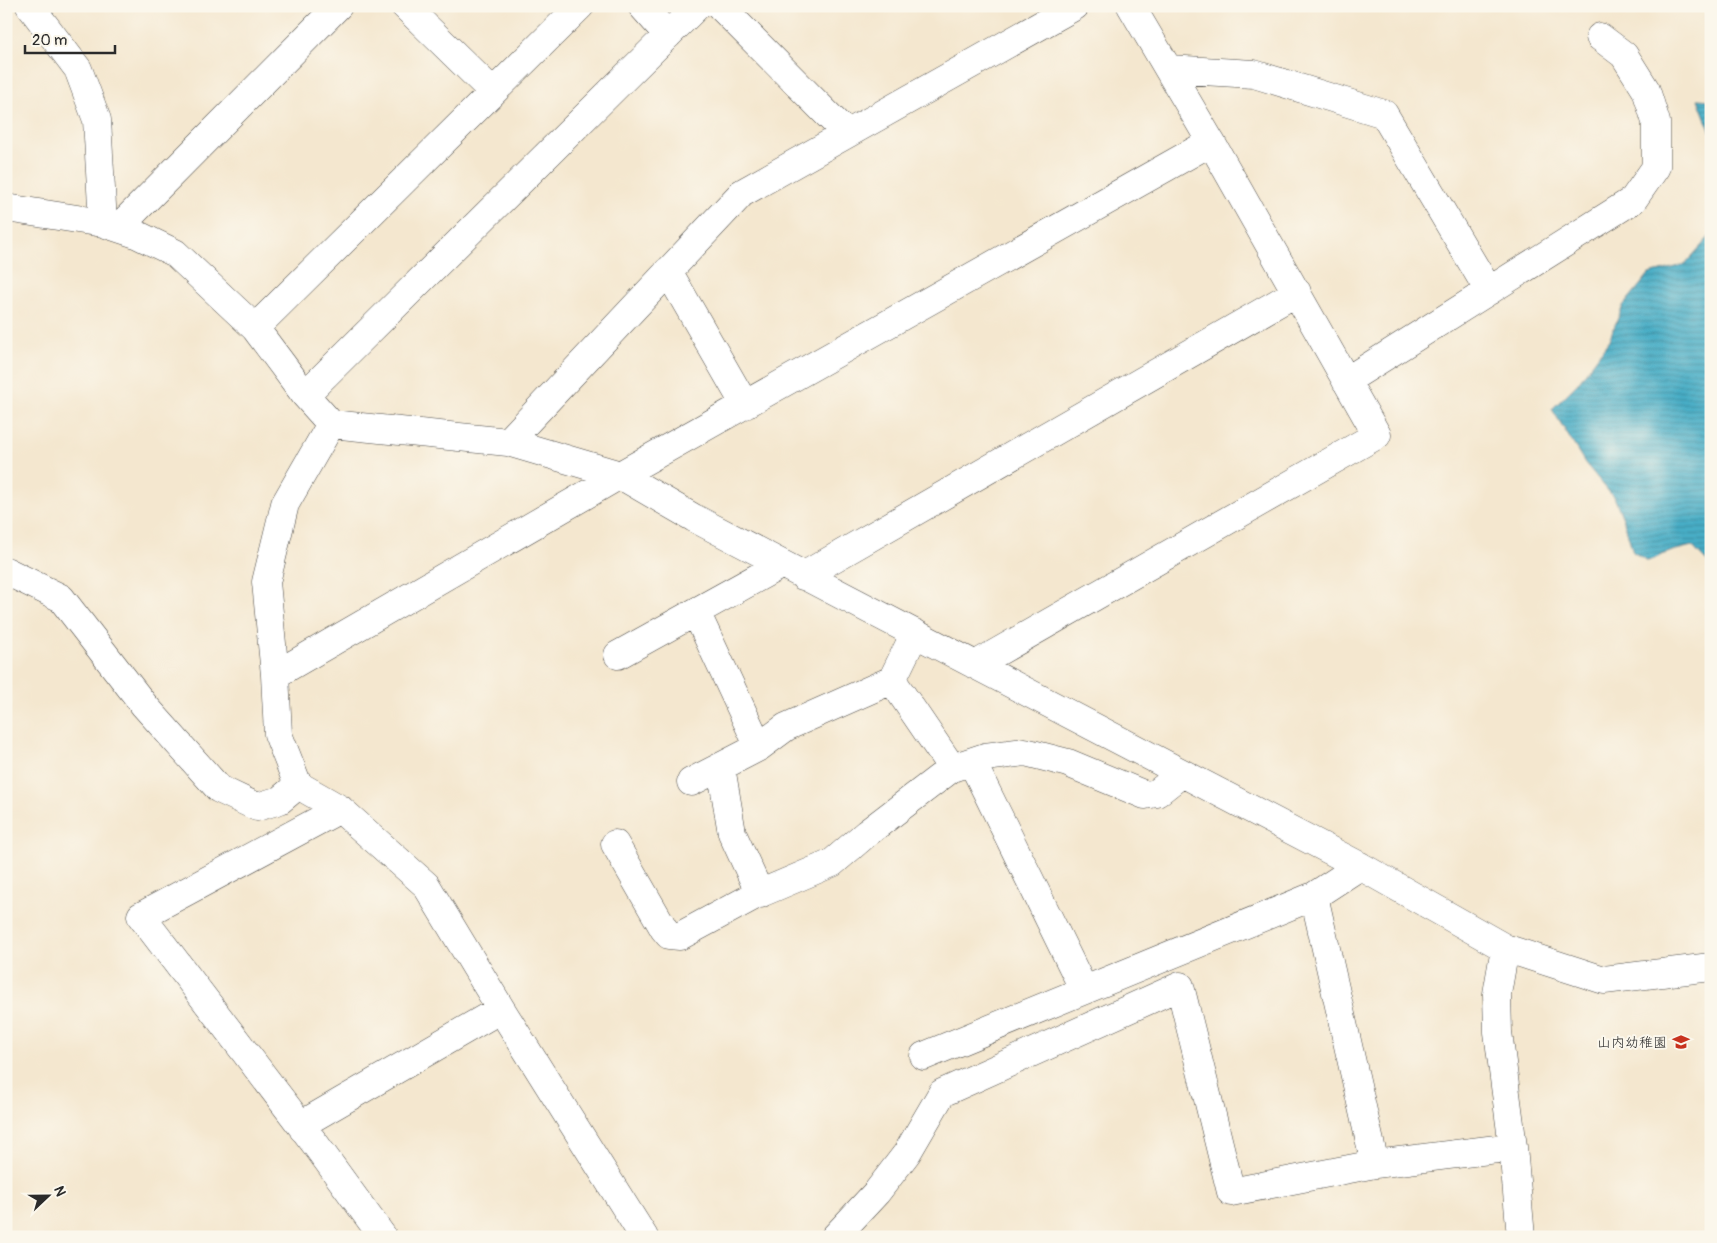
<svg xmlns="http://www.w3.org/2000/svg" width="1717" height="1243" font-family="Pangolin,'Klee One',sans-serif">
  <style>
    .water { fill: url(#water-rules); stroke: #396c78 }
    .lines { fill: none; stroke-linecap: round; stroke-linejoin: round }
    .street-casing { stroke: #494744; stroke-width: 29 }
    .street { stroke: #fff; stroke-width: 28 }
    .labels { text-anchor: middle; stroke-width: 4; stroke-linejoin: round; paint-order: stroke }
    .poi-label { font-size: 14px; fill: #2b2b2b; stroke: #fbf7ec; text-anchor: end }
  </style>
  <defs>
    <pattern id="water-rules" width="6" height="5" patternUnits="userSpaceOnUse" patternTransform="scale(1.25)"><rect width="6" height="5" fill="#47adc6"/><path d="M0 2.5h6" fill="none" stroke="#3b8da1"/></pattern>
  </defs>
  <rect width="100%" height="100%" fill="#fbf7ec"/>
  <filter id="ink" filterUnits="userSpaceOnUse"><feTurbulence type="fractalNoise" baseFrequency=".02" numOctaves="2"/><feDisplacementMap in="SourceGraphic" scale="10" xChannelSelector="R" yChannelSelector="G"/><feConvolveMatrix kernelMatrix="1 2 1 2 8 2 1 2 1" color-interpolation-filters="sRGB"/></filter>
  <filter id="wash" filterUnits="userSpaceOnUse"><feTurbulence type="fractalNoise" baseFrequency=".0096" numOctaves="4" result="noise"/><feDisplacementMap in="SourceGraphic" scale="20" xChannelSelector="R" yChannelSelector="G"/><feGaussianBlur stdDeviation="1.12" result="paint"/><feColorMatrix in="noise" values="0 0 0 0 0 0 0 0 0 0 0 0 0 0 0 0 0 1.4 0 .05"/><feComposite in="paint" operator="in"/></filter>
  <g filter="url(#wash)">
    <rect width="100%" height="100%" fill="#f4e7cf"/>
    <path class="water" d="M 1698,99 L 1711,100 L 1711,133 Z
      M 1711,235 L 1711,622 L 1707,612 L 1710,582 L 1708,563 L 1692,546 L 1672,551 L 1648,561 L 1633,552 L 1624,521 L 1615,499 L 1585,463 L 1552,409 L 1578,383 L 1608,342 L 1623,306 L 1649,274 L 1684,265 Z"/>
  </g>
  <g filter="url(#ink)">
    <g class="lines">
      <g class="street-casing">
        <path id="street" d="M 30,6 L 78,69 L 97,120 L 103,223
          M 405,6 L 493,92
          M 642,6 L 668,35
          M 720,6 L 847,134
          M 1131,6 L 1211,142
          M 1168,69 L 1254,74 L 1384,114 L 1489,291
          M 6,208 L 103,223 L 136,234 L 175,253 L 255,328 L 305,395 L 331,424 L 508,442 L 620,475 L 694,518 L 1360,866 L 1505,948 L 1604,980 L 1711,967
          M 118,228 L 338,6
          M 668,271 L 745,405
          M 255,328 L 580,6
          M 1346,381 L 1633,200 L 1656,167 L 1656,122 L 1646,90 L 1624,55 L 1600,37
          M 305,395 L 697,6
          M 331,424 L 285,504 L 266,582 L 275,675 L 278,734 L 298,785 L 340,809 L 426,885 L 501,1009 L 644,1237
          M 508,442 L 742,193 L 1075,6
          M 6,571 L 61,598 L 144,705 L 219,789 L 257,807 L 280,800 L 298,785
          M 803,576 L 1297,292
          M 696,612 L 759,747
          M 618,655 L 782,564
          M 275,675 L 620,475 L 1211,142 L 1377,435 L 975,665
          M 892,680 L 952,768
          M 972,762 L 1084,990
          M 721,767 L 732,833 L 760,894
          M 691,782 L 759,747 L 786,727 L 892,680 L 915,633
          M 340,809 L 141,916 L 316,1145 L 383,1237
          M 615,844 L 664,929 L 669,935 L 680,936 L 754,896 L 832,863 L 867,833 L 952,768 L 985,757 L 1025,752 L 1068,763 L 1145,795 L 1157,793 L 1181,774
          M 1505,948 L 1497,994 L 1498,1032 L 1513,1147 L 1521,1237
          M 924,1056 L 1314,896
          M 303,1129 L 311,1119 L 501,1009
          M 1375,1164 L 1513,1147
          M 835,1237 L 877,1192 L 907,1153 L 942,1093 L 1180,986 L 1231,1192 L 1375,1164 L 1314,896 L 1360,866"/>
      </g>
      <use href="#street" class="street"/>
    </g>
  </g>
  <defs>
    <g id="school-bare" transform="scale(1.35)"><path d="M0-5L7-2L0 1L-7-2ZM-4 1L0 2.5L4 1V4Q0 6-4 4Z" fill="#c8321e" stroke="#fbf7ec" stroke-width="2.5" paint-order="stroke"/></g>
  </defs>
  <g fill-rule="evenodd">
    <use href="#school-bare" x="1681" y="1042"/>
  </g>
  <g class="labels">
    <g class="poi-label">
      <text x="1667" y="1047">山内幼稚園</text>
    </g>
  </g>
  <rect width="1717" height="1243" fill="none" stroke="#fbf7ec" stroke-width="25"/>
  <g transform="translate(48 1196) rotate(68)" stroke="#fbf7ec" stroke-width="4" paint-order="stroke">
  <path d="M0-4L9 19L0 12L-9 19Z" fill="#2b2b2b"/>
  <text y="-8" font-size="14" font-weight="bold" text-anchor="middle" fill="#2b2b2b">N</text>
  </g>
  <path d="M25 45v8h90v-8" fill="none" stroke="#2b2b2b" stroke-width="2.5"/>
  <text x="32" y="45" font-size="15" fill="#2b2b2b" stroke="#fbf7ec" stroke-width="4" paint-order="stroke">20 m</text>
</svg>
